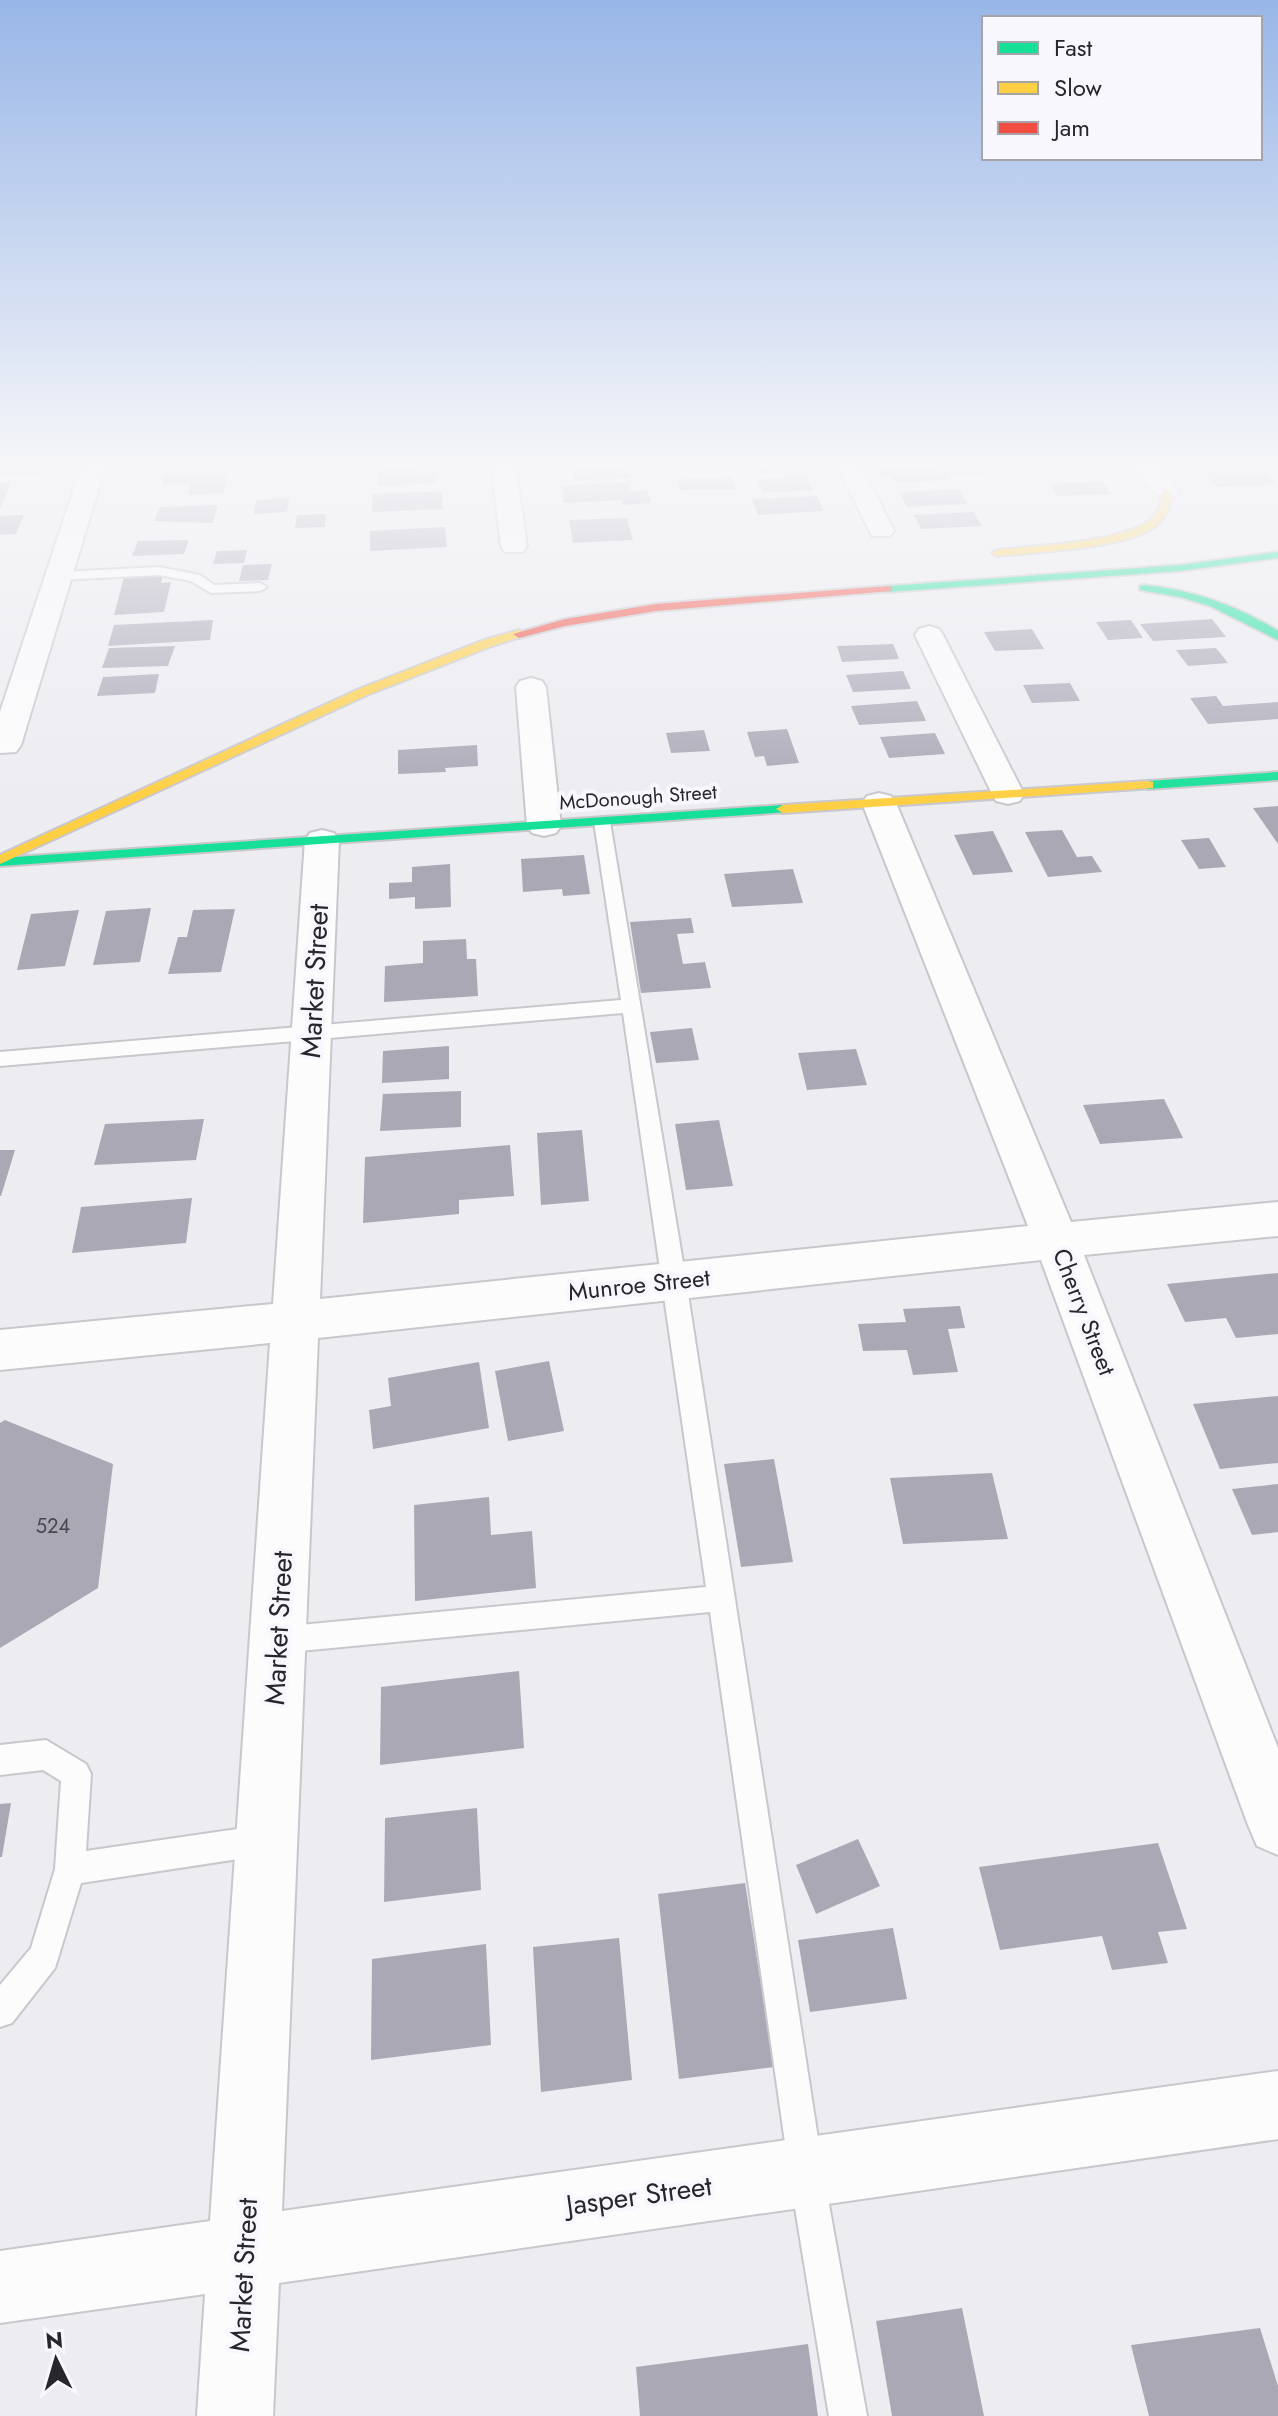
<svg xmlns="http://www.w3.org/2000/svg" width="1278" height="2416" font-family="Jost,sans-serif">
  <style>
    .building { fill: #aba8b6 }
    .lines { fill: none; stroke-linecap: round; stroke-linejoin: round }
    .lane-casing { stroke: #c8c7cc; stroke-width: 4 }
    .street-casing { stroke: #c8c7cc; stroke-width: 4 }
    .fast-casing { stroke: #c8c7cc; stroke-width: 4 }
    .slow-casing { stroke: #c8c7cc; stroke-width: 4 }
    .jam-casing { stroke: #c8c7cc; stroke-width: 4 }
    .lane { fill: #fcfcfd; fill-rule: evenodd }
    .street { fill: #fcfcfd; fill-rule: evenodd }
    .fast { fill: #16e098; fill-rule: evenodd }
    .slow { fill: #ffcf43; fill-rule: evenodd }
    .jam { fill: #f24e42; fill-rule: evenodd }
    .labels { text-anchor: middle; stroke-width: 8; stroke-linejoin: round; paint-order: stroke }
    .far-street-label { font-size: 20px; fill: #27272b; stroke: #f8f7fe }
    .number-label { font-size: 20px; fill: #48474e }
    .street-label { font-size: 24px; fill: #27272b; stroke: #f8f7fe }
    .near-street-label { font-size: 28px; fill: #27272b; stroke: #f8f7fe }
  </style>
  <rect width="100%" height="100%" fill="#ececf1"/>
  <path class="building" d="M 6,464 L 50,464 L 45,474 L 0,475 Z
    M 739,464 L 802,464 L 805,471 L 743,474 Z
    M 435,465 L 436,483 L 378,486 L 379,468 Z
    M 982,465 L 988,474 L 951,476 L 945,466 Z
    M 628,466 L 631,478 L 575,481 L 573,468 Z
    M 937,467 L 940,472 L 947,472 L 951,480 L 895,483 L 891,476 L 882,477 L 878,469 Z
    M 228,470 L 224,493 L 188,495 L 190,483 L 162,485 L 165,473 Z
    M 1264,470 L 1277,484 L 1217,487 L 1205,473 Z
    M 806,476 L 813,490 L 763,493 L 757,479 Z
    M 732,477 L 736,489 L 679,490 L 677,479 Z
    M 1102,481 L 1111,494 L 1057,496 L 1049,484 Z
    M 0,482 L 12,482 L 0,508 Z
    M 629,482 L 631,491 L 647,490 L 651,503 L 623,505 L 622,500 L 564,503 L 561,486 Z
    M 958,489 L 968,504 L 907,507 L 899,492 Z
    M 442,491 L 443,509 L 372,512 L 373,494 Z
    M 817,496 L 824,511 L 758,515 L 752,499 Z
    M 289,498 L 287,512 L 254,514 L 256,500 Z
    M 218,505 L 213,523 L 154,521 L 160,507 Z
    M 974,512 L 982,526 L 921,529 L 914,515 Z
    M 326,514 L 325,527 L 295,528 L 297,515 Z
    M 24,515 L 16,534 L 0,535 L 0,516 Z
    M 627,518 L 633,540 L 573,543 L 569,520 Z
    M 445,527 L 447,547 L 370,551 L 370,531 Z
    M 189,540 L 184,554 L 132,556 L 138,541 Z
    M 247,550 L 244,563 L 213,564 L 217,551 Z
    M 272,564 L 268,580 L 239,581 L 243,565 Z
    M 163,575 L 161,583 L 171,582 L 164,612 L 114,615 L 124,577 Z
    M 1212,619 L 1226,637 L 1153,641 L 1140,624 Z
    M 213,620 L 210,640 L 108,646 L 114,625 Z
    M 1131,620 L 1143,638 L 1108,640 L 1096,622 Z
    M 1032,629 L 1044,649 L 995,651 L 984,632 Z
    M 893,644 L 899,659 L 842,662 L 837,646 Z
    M 175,646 L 168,666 L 102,668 L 109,648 Z
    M 1216,648 L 1228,663 L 1188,666 L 1176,650 Z
    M 903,671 L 911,689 L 853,692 L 846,675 Z
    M 159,674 L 155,693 L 97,696 L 103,677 Z
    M 1070,683 L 1080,701 L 1032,703 L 1023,685 Z
    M 1216,696 L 1223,706 L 1278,702 L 1278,719 L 1208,724 L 1190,698 Z
    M 917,701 L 926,721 L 859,725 L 851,706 Z
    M 787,729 L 799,763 L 767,766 L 764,756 L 755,757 L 747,732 Z
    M 704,730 L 710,751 L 671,753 L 666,733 Z
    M 935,733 L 945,754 L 889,758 L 880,737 Z
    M 477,745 L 478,766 L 445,768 L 446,772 L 398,774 L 398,750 Z
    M 1278,806 L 1278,844 L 1253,808 Z
    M 1062,830 L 1077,857 L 1092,856 L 1102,872 L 1048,877 L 1025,832 Z
    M 993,831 L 1013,872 L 973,875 L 954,835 Z
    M 1209,838 L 1226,867 L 1199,869 L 1181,840 Z
    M 584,855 L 590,894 L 563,896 L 562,889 L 523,892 L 521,859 Z
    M 450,864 L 451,907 L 415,909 L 415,897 L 389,899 L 389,883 L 412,882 L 412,867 Z
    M 793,869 L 803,903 L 732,907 L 724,874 Z
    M 151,908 L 140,962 L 93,965 L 106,911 Z
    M 235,909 L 221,972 L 168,974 L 178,937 L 187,937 L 193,910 Z
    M 79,910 L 65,966 L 17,970 L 31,914 Z
    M 691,918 L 694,933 L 677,934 L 683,964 L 705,962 L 711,988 L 641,993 L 630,922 Z
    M 466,939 L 467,959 L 476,959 L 478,996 L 384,1002 L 385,966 L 423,963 L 423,941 Z
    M 692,1028 L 699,1060 L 656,1063 L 650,1032 Z
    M 449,1046 L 449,1079 L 382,1083 L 383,1051 Z
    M 856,1049 L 867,1085 L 807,1090 L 798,1053 Z
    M 461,1091 L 461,1127 L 380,1131 L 383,1094 Z
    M 1164,1099 L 1183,1138 L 1100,1144 L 1083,1105 Z
    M 204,1119 L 196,1160 L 94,1165 L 105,1124 Z
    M 719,1120 L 733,1186 L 686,1190 L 675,1124 Z
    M 582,1130 L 589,1201 L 541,1205 L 537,1133 Z
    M 510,1145 L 514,1196 L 459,1200 L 459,1214 L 363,1223 L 365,1157 Z
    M 0,1150 L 15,1150 L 1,1196 L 0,1196 Z
    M 192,1198 L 186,1243 L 72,1253 L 81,1207 Z
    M 1278,1273 L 1278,1334 L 1236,1338 L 1226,1318 L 1185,1322 L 1167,1284 Z
    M 960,1306 L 965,1328 L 948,1329 L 958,1372 L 913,1375 L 907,1350 L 863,1351 L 858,1324 L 906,1322 L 903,1309 Z
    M 549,1361 L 564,1431 L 508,1441 L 495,1371 Z
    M 479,1362 L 489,1428 L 373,1449 L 369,1410 L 391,1406 L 388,1378 Z
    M 1278,1396 L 1278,1463 L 1220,1469 L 1193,1404 Z
    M 5,1420 L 113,1464 L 98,1588 L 0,1648 L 0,1423 Z
    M 774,1459 L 793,1562 L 741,1567 L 724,1464 Z
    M 992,1473 L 1008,1539 L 903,1544 L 890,1478 Z
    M 1278,1484 L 1278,1532 L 1252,1535 L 1232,1489 Z
    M 489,1497 L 491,1535 L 532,1531 L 536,1588 L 415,1601 L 414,1505 Z
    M 519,1671 L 524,1748 L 380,1765 L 381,1687 Z
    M 11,1803 L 2,1857 L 0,1857 L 0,1804 Z
    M 477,1808 L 481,1890 L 384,1902 L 385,1818 Z
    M 858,1839 L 880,1886 L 816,1914 L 796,1865 Z
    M 1158,1843 L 1187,1929 L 1158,1932 L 1168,1963 L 1112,1970 L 1102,1936 L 1000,1950 L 979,1867 Z
    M 745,1883 L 774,2067 L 679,2079 L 658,1894 Z
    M 893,1928 L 907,1999 L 810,2012 L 798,1940 Z
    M 619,1938 L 632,2080 L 541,2092 L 533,1947 Z
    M 486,1944 L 491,2045 L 371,2060 L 372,1959 Z
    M 962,2308 L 984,2416 L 892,2416 L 876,2321 Z
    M 1260,2328 L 1278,2386 L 1278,2416 L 1149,2416 L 1131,2345 Z
    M 808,2344 L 818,2416 L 640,2416 L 636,2367 Z"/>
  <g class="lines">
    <g class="lane-casing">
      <path id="lane" d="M 159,567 L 200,575 L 214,585 L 260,583 L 267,587 L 260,591 L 211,593 L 191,581 L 159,575 L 60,580 L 53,576 L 60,572 Z
        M 602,817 L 610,822 L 686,1281 L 823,2171 L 867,2416 L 829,2416 L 789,2171 L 710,1612 L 279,1653 L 269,1650 L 265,1640 L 269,1630 L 279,1627 L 706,1587 L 623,1013 L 0,1066 L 0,1052 L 621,1000 L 594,822 Z
        M 46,1740 L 86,1764 L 91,1774 L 86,1851 L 265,1825 L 276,1829 L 280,1840 L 276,1851 L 265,1855 L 81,1883 L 55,1968 L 12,2023 L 0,2027 L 0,1985 L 31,1948 L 55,1869 L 61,1781 L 43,1770 L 0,1775 L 0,1745 Z"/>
    </g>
    <g class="street-casing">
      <path id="street" d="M 82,464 L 106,464 L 21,745 L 16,752 L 0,753 L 0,712 Z
        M 491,464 L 515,464 L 527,546 L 523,552 L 505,552 L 501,546 Z
        M 836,464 L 860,464 L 894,531 L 890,536 L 872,536 Z
        M 1131,464 L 1156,464 L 1179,491 L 1176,496 C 1155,501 1142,480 1131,464 Z
        M 929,626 L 939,629 L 943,635 L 1024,794 L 1020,801 L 1008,804 L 996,801 L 992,794 L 915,635 L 919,629 Z
        M 531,678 L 542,681 L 546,687 L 561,826 L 556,833 L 544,836 L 532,833 L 527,826 L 516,687 L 520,681 Z
        M 879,793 L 891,796 L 896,803 L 1071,1222 L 1278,1202 L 1278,1236 L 1084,1255 L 1278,1748 L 1278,1855 L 1257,1846 L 1248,1825 L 1041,1260 L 318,1338 L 282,2211 L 1278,2071 L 1278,2139 L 279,2283 L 273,2416 L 197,2416 L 205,2294 L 0,2323 L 0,2251 L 210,2221 L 270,1343 L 0,1370 L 0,1330 L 273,1304 L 305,840 L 310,833 L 322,830 L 334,833 L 339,840 L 320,1299 L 1028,1226 L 862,803 L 867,796 Z"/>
    </g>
    <g class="fast-casing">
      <path id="fast" d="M 1278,552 L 1278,558 L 1180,571 L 888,592 L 882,589 L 888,586 L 1180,565 Z
        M 1144,585 C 1193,590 1236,605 1278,631 L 1278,640 L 1210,606 L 1180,597 L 1140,590 L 1140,586 Z
        M 1278,772 L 1278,780 L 1148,789 L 1141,785 L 1148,781 Z
        M 783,805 L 788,806 L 788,812 L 0,866 L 0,858 Z"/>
    </g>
    <g class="slow-casing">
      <path id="slow" d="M 1163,489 L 1172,491 C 1171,504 1168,516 1157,525 C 1129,549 1036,552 997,556 L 992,553 L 997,550 C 1032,546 1131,542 1153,517 C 1161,509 1161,499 1163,489 Z
        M 519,630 L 525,634 L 523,636 L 492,646 L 367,695 L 0,864 L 0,855 L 359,689 L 484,640 Z
        M 1148,781 L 1153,782 L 1153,788 L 783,813 L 776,809 L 783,805 Z"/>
    </g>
    <g class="jam-casing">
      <path id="jam" d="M 888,586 L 892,587 L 892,591 L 656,611 L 565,626 L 519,638 L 513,634 L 565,619 L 656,604 Z"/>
    </g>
    <use href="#lane" class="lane"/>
    <use href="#street" class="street"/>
    <use href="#fast" class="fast"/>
    <use href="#slow" class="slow"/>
    <use href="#jam" class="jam"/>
  </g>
  <linearGradient id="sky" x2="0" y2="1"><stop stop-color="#98b6e7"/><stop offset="0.58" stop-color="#f6f6f9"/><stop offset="1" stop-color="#f6f6f9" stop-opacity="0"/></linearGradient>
  <rect width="1278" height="802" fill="url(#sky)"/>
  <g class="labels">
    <g class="far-street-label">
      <text transform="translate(638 797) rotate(-4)" y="7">McDonough Street</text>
    </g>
    <g class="number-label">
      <text x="53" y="1533">524</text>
    </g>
    <g class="street-label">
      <text transform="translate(639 1285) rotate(-6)" y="8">Munroe Street</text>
      <text transform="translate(1084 1312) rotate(69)" y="8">Cherry Street</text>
    </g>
    <g class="near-street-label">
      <text transform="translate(314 981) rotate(-87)" y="10">Market Street</text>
      <text transform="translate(278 1628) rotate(-87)" y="10">Market Street</text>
      <text transform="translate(639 2195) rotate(-8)" y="10">Jasper Street</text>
      <text transform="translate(243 2275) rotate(-87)" y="10">Market Street</text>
    </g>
  </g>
  <rect x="982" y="16" width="280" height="144" fill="#f8f7fe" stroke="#a4a4aa" stroke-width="2"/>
  <rect x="998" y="42" width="40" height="12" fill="#16e098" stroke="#a4a4aa" stroke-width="2"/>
  <text x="1054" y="56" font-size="24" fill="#27272b">Fast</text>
  <rect x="998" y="82" width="40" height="12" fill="#ffcf43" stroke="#a4a4aa" stroke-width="2"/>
  <text x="1054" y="96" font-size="24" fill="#27272b">Slow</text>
  <rect x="998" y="122" width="40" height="12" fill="#f24e42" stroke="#a4a4aa" stroke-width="2"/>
  <text x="1054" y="136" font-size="24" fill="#27272b">Jam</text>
  <g transform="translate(56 2360) rotate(355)" stroke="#f8f7fe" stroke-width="6" paint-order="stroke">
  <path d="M0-6L14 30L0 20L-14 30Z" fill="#27272b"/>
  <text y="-12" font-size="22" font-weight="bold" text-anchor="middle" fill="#27272b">N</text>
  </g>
</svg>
